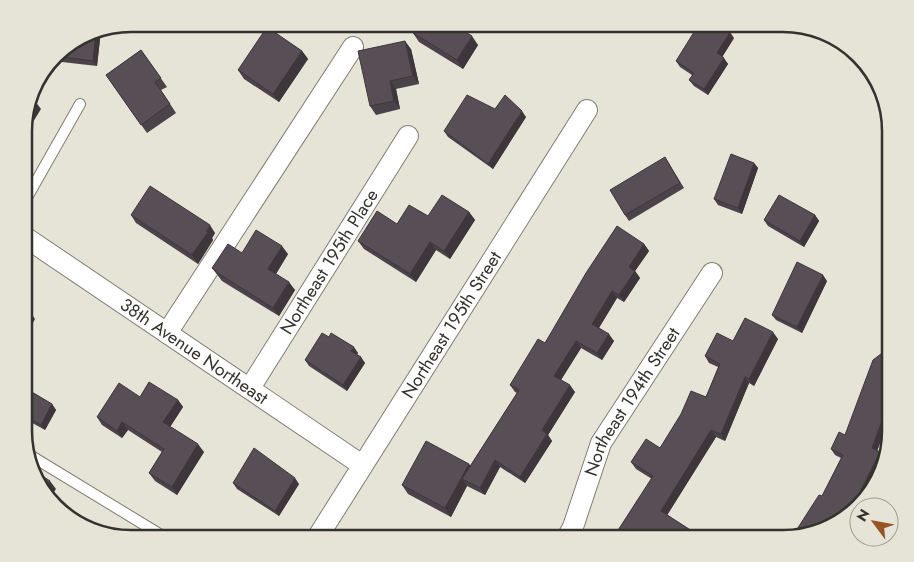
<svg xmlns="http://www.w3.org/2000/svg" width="914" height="562" font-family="Jost,sans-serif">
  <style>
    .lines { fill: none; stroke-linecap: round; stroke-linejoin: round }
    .lane-casing { stroke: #817f74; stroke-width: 12 }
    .street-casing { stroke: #817f74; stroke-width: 22 }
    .lane { stroke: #fff; stroke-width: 10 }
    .street { stroke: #fff; stroke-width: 20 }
    .wall { fill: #4b434a }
    .shaded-wall { fill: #3d373c }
    .building { fill: #574e56; stroke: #3d373c }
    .labels { text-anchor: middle; stroke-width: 5; stroke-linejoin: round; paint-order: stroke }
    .street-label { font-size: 18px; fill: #33322d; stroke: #e6e3d7 }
    .rim { fill: none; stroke: #33322d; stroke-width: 2.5 }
  </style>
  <rect width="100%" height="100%" fill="#e6e3d7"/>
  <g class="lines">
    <g class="lane-casing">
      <path id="lane" d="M 25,201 L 80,104
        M 28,454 L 166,538"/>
    </g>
    <g class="street-casing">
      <g id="street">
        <path id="s1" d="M 25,237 L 362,465"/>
        <path d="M 167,333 L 353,47"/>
        <path id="s2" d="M 250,388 L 408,136"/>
        <path id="s3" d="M 317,538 L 587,110"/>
        <path id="s4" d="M 567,538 L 573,527 L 601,443 L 712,273"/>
      </g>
    </g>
    <use href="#lane" class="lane"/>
    <use href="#street" class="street"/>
  </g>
  <path class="wall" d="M 101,30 L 97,66 L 53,61 L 60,51 L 91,32 Z
    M 413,33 L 478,45 L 463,69 L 419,42 Z
    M 734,38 L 722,57 L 728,64 L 708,95 L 694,86 L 689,80 L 692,75 L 680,67 L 676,61 Z
    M 411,49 L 419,84 L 396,89 L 400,109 L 376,115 L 370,106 Z
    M 141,50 L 167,87 L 161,90 L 176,113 L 147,133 L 106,75 Z
    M 302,51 L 308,59 L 279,102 L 244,79 L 238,70 Z
    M 526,117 L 493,169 L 448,137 L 444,131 Z
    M 665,157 L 684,188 L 629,221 L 625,215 Z
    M 754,163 L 758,168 L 742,214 L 718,205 L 714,199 Z
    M 469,212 L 475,220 L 450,259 L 436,250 L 416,282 L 364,249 L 358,241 L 397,224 L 428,216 Z
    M 131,215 L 215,233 L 212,238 L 213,240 L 198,264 L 136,223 Z
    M 815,215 L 819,221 L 804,247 L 768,226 L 764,220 Z
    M 644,244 L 649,251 L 635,271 L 640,278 L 624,302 L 617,298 L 599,328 L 614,341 L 602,360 L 581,348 L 561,380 L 575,392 L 548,435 L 552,441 L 525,483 L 500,467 L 485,495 L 467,486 L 451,517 L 408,494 L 402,485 L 469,464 L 470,466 L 517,393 L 515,392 L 510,385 L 545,343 Z
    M 242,253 L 288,254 L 276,274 L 295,290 L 279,316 L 222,281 L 212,268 Z
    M 827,281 L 802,333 L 776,320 L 772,315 Z
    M 329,337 L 358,353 L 357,354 L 365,363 L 347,391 L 309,366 L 305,360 Z
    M 778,339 L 754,386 L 749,383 L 725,441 L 716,437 L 667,515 L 692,531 L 697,537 L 696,538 L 613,538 L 652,479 L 636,469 L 631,462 L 660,448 L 706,397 L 718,367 L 709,363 L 705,356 L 733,341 Z
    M 25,388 L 52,404 L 56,410 L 45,430 L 25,419 Z
    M 140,397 L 178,400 L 183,407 L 170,427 L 204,452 L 177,495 L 155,481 L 149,473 L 162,452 L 128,430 L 122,438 L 102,425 L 97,417 Z
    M 890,416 L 877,451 L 883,457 L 880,466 L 865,497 L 836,524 L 822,496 L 841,458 L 835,455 L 831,449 L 845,435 Z
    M 233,483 L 299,484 L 279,516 L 237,489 Z"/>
  <path class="shaded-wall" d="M 101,30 L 97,66 L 93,61 L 96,31 Z
    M 730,32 L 734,38 L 721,59 L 717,53 Z
    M 472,36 L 478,45 L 463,69 L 457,60 Z
    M 405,41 L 411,49 L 419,84 L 413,76 Z
    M 302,51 L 308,59 L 279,102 L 273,94 Z
    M 724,58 L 728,64 L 708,95 L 704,89 Z
    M 390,81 L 396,89 L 400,109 L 394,101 Z
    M 35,101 L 41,109 L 25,135 L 25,118 Z
    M 522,111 L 526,117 L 493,169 L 488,164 Z
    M 754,163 L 758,168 L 742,214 L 738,208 Z
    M 469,212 L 475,220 L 450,259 L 444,251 Z
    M 815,215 L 819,221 L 804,247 L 800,241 Z
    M 210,225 L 215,233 L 212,238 L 213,240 L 198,264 L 192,255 Z
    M 430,242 L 436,250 L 416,282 L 410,274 Z
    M 644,244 L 649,251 L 635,271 L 640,278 L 624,302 L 619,295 L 629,267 Z
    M 282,246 L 288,254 L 274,277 L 268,269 Z
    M 823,275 L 827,281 L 802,333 L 797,327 Z
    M 289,282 L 295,290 L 279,316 L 273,308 Z
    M 612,291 L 617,298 L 597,331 L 592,324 Z
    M 31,313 L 35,319 L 25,338 L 25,325 Z
    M 773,332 L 778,339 L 754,386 L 749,379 Z
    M 609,334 L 614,341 L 602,360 L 597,353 Z
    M 576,341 L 581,348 L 559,383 L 554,376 Z
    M 354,347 L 358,353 L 355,357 L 351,351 Z
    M 361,357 L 365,363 L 347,391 L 343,385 Z
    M 745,377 L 749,383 L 725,441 L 721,434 Z
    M 570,385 L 575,392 L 548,435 L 552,441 L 525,483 L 520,477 L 542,430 Z
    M 890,399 L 890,416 L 876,454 L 872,448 Z
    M 178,400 L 183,407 L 168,430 L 163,422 Z
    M 52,404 L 56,410 L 45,430 L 41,425 Z
    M 122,422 L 128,430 L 122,438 L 117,431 Z
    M 711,430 L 716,437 L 666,517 L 661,511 Z
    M 198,444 L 204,452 L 177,495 L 172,487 Z
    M 880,452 L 883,457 L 880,466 L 865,497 L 861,500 L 858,496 Z
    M 495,460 L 500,467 L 485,495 L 480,488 Z
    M 469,464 L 474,472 L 462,479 L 467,486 L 451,517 L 445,508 Z
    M 295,478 L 299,484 L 279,516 L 275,511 Z
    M 50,481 L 56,489 L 50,498 L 43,491 Z
    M 857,496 L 861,501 L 843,517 Z
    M 692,531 L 697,537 L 696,538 L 688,538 Z"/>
  <path class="building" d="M 419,24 L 452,24 L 472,36 L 457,60 L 413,33 Z
    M 699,24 L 718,24 L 730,32 L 717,53 L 724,58 L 704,89 L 689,80 L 694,73 L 676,61 Z
    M 267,27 L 302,51 L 273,94 L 238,70 Z
    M 96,31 L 93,61 L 56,56 L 60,51 L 91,32 Z
    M 405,41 L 413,76 L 390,81 L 394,101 L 370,106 L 358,51 Z
    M 141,50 L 161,78 L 155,82 L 170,104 L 141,125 L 106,75 Z
    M 467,95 L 495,109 L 505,95 L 522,111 L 488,164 L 444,131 Z
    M 31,98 L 35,101 L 25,117 Z
    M 731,154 L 754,163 L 738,208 L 714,199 Z
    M 665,157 L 680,183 L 625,215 L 610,190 Z
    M 150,186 L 210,225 L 206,231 L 208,232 L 192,255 L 131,215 Z
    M 442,195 L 469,212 L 444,251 L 430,242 L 410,274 L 358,241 L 377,211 L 397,224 L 409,205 L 428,216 Z
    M 779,195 L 815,215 L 800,241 L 764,220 Z
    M 617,226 L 644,244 L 629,267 L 635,271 L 619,295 L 612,291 L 592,324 L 609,334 L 597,353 L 576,341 L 554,376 L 570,385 L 542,430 L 547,434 L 520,477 L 495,460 L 480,488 L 462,479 L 519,390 L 510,385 L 538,339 L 545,343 L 586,273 Z
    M 256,230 L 282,246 L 268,269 L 289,282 L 273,308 L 216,272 L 216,271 L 212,268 L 228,244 L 242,253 Z
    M 797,262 L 823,275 L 797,327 L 772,315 Z
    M 25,310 L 31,313 L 25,325 Z
    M 745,318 L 773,332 L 749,379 L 745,377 L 721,434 L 711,430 L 661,511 L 692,531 L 688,538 L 613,538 L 653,476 L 631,462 L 646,439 L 660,448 L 681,414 L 691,391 L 706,397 L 720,364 L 705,356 L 717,333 L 733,341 Z
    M 322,333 L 329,337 L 331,333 L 354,347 L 351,351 L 361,357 L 343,385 L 305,360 Z
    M 890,347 L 890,399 L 872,448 L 880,452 L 858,496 L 857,496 L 843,517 L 836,524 L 792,537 L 819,495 L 822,496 L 843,455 L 831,449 L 839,432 L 845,435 L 873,360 Z
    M 149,382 L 178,400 L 163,422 L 198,444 L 172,487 L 149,473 L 164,449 L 122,422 L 117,431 L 97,417 L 119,383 L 140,397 Z
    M 25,388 L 52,404 L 41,425 L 25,416 Z
    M 426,441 L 469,464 L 445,508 L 402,485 Z
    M 254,448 L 295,478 L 275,511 L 233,483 Z
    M 35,471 L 50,481 L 43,491 L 42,490 Z"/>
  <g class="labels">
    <g class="street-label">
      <text dy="6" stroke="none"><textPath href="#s2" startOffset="149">Northeast 195th Place</textPath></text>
      <text dy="6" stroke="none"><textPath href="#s3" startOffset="252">Northeast 195th Street</textPath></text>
      <text dy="6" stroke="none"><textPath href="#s1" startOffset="204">38th Avenue Northeast</textPath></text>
      <text dy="6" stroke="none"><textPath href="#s4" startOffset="152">Northeast 194th Street</textPath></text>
    </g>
  </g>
  <path d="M0 0H914V562H0ZM131 32H783A99 99 0 0 1 882 131V431A99 99 0 0 1 783 530H131A99 99 0 0 1 32 431V131A99 99 0 0 1 131 32Z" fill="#e6e3d7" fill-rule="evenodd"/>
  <path class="rim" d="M131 32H783A99 99 0 0 1 882 131V431A99 99 0 0 1 783 530H131A99 99 0 0 1 32 431V131A99 99 0 0 1 131 32Z"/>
  <g transform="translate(874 522) rotate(302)"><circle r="24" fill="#e6e3d7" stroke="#9e9c93"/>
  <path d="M0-4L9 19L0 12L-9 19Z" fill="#975424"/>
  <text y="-8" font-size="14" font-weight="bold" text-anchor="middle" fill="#33322d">N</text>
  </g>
</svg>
